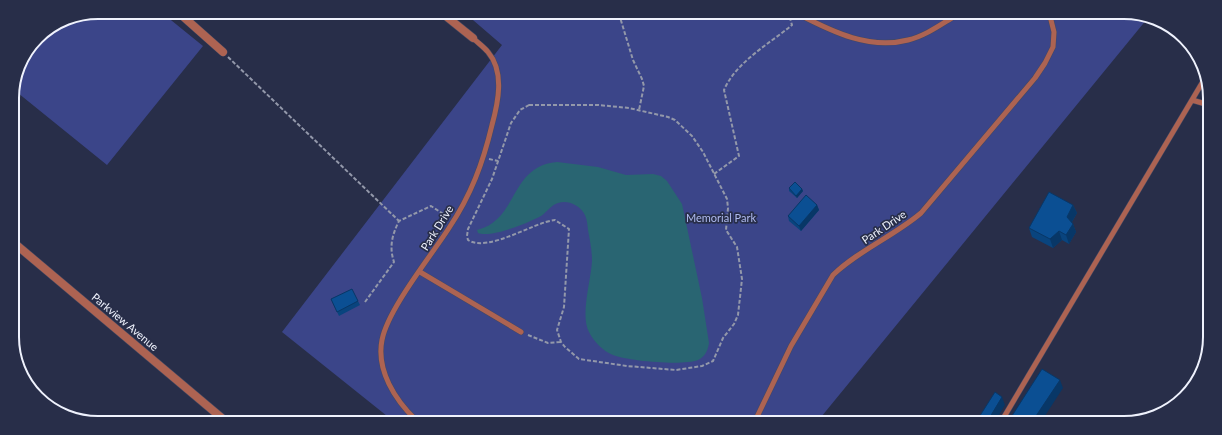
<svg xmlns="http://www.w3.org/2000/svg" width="1222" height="435" font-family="Lato,sans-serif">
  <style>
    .green { fill: #3b4589 }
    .water { fill: #296572 }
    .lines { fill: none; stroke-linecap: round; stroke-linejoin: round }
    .service-casing { stroke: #444962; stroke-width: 6 }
    .minor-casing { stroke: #444962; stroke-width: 9 }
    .path { stroke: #9398aa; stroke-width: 2; stroke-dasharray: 4 2; stroke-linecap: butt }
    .service { stroke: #ad6352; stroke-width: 5 }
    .minor { stroke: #ad6352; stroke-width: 8 }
    .wall { fill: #09447e }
    .shaded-wall { fill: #083767 }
    .building { fill: #0b4f93; stroke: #083767 }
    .labels { text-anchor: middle; stroke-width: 3.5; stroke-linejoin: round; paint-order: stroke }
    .park-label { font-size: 11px; fill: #afbbf0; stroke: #282e49 }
    .street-label { font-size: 11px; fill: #eff2fd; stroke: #282e49 }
    .rim { fill: none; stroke: #eff2fd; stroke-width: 2 }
  </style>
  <rect width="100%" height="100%" fill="#282e49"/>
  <path class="green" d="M 98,12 L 161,12 L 203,46 L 107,165 L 13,89 L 21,60 L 41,34 L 66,18 Z
    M 466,14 L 1144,16 L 1147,19 L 817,422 L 392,420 L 282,332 L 502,45 Z"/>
  <path class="water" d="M 557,162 L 598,167 L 626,175 L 653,174 L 661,176 L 667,181 L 682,204 L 702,298 L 709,343 C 708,350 705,357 698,360 C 683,366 628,361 613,355 C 603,351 594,342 589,332 C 580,315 591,281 592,261 C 592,251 590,240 588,230 C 587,219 586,211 575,205 C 570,202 564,201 558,203 C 551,205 547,212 541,216 C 528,223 492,238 478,233 L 477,230 C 519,220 509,166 557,162 Z"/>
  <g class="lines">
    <g class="service-casing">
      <path id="service" d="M 800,15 C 833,32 870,50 908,40 C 925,36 940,25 955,16
        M 1192,100 L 1209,105
        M 420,272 L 521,332
        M 416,420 C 395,400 376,370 382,340 C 388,309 431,256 449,228 C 471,195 483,163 492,125 C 498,103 505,72 488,52 C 484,47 478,43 473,38
        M 755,421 L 791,346 L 833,275 C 859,250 894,236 921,213 L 1035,78 L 1045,63 L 1053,47 L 1054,32 L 1050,16
        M 1001,422 L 1205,78"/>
    </g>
    <g class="minor-casing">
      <path id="minor" d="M 178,12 L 223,52
        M 442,13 L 473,38
        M 13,242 L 223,419"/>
    </g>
    <path class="path" d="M 619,14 L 633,60 L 642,79 L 644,86 L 639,110
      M 228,57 L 399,221
      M 529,105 L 598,105 L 629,108 L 668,117 L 675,120 L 692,136 L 703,152 L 727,199 L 728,208 L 726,230 L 737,247 L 742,279 L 738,315 L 734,324 L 723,338 L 713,361 L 702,366 L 676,370 L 627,366 L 579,359 L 565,347 L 561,342 L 557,330 L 564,307 L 569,229 L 555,220 C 534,222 488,253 468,240 L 467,236 L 468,229 L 492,179 L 511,123 L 520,110 Z
      M 489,159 L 498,161
      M 714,174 L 739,156 L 724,90 C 736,62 769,44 792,25 L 789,15
      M 365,302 L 394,262 C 389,247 392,235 399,221 L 431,206 L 448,217
      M 528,335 L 548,343 L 561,342"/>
    <use href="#service" class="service"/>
    <use href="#minor" class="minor"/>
  </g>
  <path class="wall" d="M 1209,119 L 1209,136 L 1206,129 Z
    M 789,188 L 802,189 L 803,191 L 797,198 L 789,191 Z
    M 817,205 L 819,210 L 801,231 L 789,221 L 788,216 Z
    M 1073,205 L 1077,213 L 1072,222 L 1073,224 L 1076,232 L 1069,244 L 1062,240 L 1053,248 L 1032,237 L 1029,228 Z
    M 331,299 L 358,301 L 360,305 L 339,316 Z"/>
  <path class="shaded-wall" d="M 802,189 L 803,191 L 797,198 L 796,196 Z
    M 817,205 L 819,210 L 801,231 L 799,226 Z
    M 1073,205 L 1077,213 L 1070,225 L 1067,217 Z
    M 1073,224 L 1076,232 L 1069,244 L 1066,235 Z
    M 1059,231 L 1062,240 L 1053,248 L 1050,239 Z
    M 1060,380 L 1063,388 L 1041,422 L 1032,422 Z
    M 1002,397 L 1005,405 L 995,422 L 987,422 Z"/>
  <path class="building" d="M 1209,119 L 1209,130 L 1206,129 Z
    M 795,182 L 802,189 L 796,196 L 789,188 Z
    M 1049,192 L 1073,205 L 1067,217 L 1073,224 L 1066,235 L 1059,231 L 1050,239 L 1029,228 Z
    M 1208,192 L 1208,199 L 1206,199 Z
    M 806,195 L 817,205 L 799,226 L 788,216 Z
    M 352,289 L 358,301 L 337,312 L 331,299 Z
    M 1042,369 L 1060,380 L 1032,422 L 1008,422 Z
    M 995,392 L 1002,397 L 987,422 L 976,422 Z"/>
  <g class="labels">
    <g class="park-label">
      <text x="721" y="222">Memorial Park</text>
    </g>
    <g class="street-label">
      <text transform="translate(884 227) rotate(-34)" y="4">Park Drive</text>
      <text transform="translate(437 228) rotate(-58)" y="4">Park Drive</text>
      <text transform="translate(125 322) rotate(40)" y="4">Parkview Avenue</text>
    </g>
  </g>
  <path d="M0 0H1222V435H0ZM98 19H1124A79 79 0 0 1 1203 98V337A79 79 0 0 1 1124 416H98A79 79 0 0 1 19 337V98A79 79 0 0 1 98 19Z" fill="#282e49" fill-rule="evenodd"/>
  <path class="rim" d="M98 19H1124A79 79 0 0 1 1203 98V337A79 79 0 0 1 1124 416H98A79 79 0 0 1 19 337V98A79 79 0 0 1 98 19Z"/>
</svg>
